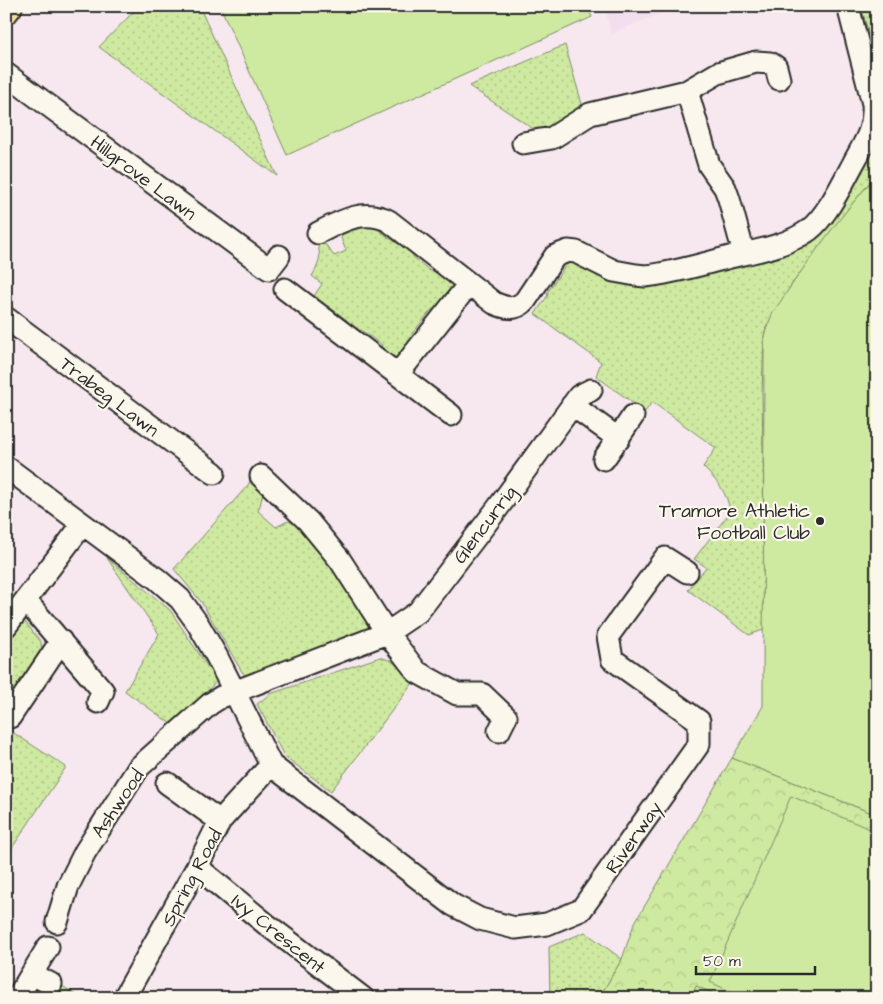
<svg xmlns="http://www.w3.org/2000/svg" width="883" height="1004" font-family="'Architects Daughter',sans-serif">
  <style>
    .built { fill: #f2deef }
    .grass { fill: url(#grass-dots); stroke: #7c8a66 }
    .park { fill: url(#park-crowns); stroke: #7c8a66 }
    .pitch { fill: #cee9a0; stroke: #7c8a66 }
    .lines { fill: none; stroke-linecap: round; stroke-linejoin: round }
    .minor-casing { stroke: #2b2b2b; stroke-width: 25 }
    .major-casing { stroke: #2b2b2b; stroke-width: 30 }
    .minor { stroke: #fbf7ec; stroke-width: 21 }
    .major { stroke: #fedd96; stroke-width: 26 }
    .poi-dot { fill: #2b2b2b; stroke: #fbf7ec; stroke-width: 2 }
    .labels { text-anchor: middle; stroke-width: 4.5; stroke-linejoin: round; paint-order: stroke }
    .street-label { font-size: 19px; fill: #2b2b2b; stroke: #fbf7ec }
    .poi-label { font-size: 19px; fill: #2b2b2b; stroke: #fbf7ec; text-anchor: end }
  </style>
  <defs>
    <pattern id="grass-dots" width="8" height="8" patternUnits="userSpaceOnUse" patternTransform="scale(1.25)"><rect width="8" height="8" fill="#cee9a0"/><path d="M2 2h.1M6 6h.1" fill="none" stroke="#b1c88a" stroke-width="1.8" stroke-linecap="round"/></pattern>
    <pattern id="park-crowns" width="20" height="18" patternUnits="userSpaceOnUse" patternTransform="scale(1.25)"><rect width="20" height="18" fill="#cee9a0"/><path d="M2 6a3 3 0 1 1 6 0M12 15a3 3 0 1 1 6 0" fill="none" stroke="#b1c88a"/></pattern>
  </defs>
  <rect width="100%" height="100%" fill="#f6e8ee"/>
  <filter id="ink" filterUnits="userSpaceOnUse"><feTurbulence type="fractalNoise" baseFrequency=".02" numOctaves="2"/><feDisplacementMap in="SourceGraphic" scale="10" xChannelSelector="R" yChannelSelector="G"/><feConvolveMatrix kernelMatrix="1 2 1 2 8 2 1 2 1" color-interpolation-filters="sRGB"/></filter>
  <g filter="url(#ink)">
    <path class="built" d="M 605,6 L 677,6 L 611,34 Z"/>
    <path class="grass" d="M 139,6 L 199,6 L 277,176 L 99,47 Z
      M 861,6 L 877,6 L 877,64 Z
      M 565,45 L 582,104 L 579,106 L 580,110 C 565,120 551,133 532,128 L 469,86 Z
      M 877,140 L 877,173 L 827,236 L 792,284 L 766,327 L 764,336 L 762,392 L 766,629 L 749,635 L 688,590 L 706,567 L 694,559 L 730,512 C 728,493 716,480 703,467 L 716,448 L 652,402 L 645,412 L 596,376 L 601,362 L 535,314 L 548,295 L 547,293 L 569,260 L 595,273 L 778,256 Z
      M 380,224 L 380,231 L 398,244 L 404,243 L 413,250 L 413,257 L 430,271 L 437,269 L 454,283 L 455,287 L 439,309 L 432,309 L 412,334 L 412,343 L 401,359 L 394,360 L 379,350 L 382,345 L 361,330 L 355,332 L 347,324 L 347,320 L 328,306 L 325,308 L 319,304 L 314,296 L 322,284 L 312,276 C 319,265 322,256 317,243 L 326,245 L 334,256 L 346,251 L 341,238 C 346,224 367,226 380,224 Z
      M 259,462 L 265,467 C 263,482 264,497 258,511 L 276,527 L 288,521 L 298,525 L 339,574 L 370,623 L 371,628 L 253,675 L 245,675 L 242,672 L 202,603 L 174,569 L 248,485 Z
      M 107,558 L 170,610 L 217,681 L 174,726 L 125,691 L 159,634 Z
      M 22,618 L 41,642 L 42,652 L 10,700 L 6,699 L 6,635 Z
      M 380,657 L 392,661 L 413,683 L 331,791 L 284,756 L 257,704 L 270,694 Z
      M 6,728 L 66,767 L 6,857 Z
      M 585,932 L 622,959 L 599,998 L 550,998 L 549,947 Z
      M 56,982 L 81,998 L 26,998 C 35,988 39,988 50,995 Z"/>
    <path class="park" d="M 732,758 L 877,815 L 877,998 L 599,998 L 622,959 L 634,924 Z"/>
    <path class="pitch" d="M 220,6 L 587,6 L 592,17 L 287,155 Z
      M 877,175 L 877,815 L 732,758 L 763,706 L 764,336 L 772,314 C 804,266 838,218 877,175 Z
      M 791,796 L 877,832 L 877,998 L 744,998 L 710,982 Z
      M 696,986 L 723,998 L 691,998 Z"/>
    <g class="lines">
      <g class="minor-casing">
        <path id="minor" d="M 6,74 L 269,269 L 279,256
          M 687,91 L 709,165 L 725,188 L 729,199 L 744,254
          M 523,143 L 552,138 L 590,114 L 687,91 L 718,73 L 756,62 L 770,63 L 776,67 L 779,79
          M 318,233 C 341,221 364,208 389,221 L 494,303 C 505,308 515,311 525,301 L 555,256 L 568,251 L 576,252 L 614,271 L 636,275 L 645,276 C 674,273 702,264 730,257 C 756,251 787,246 809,230 C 827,216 842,184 853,164 C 864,143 875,129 873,104 L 848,6
          M 285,289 L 451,415
          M 6,318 L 214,473
          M 398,374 L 469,284
          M 572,405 L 619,439
          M 604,459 L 633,416
          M 6,467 L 157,579 L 180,599 L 198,624 L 217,657 L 271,765 L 453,905 L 480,919 L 515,928 L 547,924 L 581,910 L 699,744 L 699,721 L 612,659 L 608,636 L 665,558 L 687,572
          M 261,476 L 308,521 L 340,560 L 387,633 L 417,672 L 457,694 L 482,694 L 506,717 L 499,731
          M 26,601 L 103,691 L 98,702
          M 6,626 L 82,525
          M 10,717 L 61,641
          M 167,783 L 220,821
          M 197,867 L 266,924 L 363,998
          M 57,922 L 68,886 L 85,852 L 139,767 L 210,704 L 221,697 L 387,633 L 418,612 L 497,509 L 579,396 L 591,390
          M 32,974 L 51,984
          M 17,998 L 48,947
          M 124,998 L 197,867 L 220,821 L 271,765"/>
      </g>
      <g class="major-casing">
        <path id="major" d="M 6,10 L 9,6"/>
      </g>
      <use href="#minor" class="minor"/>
      <use href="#major" class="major"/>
    </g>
  </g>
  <circle class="poi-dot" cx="820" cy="521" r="5"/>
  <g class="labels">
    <g class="street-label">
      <text transform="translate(144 177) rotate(37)" y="7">Hillgrove Lawn</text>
      <text transform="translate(110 396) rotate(37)" y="7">Trabeg Lawn</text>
      <text transform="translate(484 524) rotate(-53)" y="7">Glencurrig</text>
      <text transform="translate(117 803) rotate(-56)" y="7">Ashwood</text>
      <text transform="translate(633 837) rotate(-55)" y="7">Riverway</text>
      <text transform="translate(191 877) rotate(-62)" y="7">Spring Road</text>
      <text transform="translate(279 933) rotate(39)" y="7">Ivy Crescent</text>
    </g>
    <g class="poi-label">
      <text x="810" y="517">Tramore Athletic<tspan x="810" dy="22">Football Club</tspan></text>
    </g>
  </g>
  <rect width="883" height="1004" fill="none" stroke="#fbf7ec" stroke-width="25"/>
  <rect x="12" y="12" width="858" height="979" fill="none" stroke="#2b2b2b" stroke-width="2" filter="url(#ink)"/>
  <path d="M696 966v8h119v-8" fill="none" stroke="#2b2b2b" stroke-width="2.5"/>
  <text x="703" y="966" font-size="15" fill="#2b2b2b" stroke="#fbf7ec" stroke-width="4" paint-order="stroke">50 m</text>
</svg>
